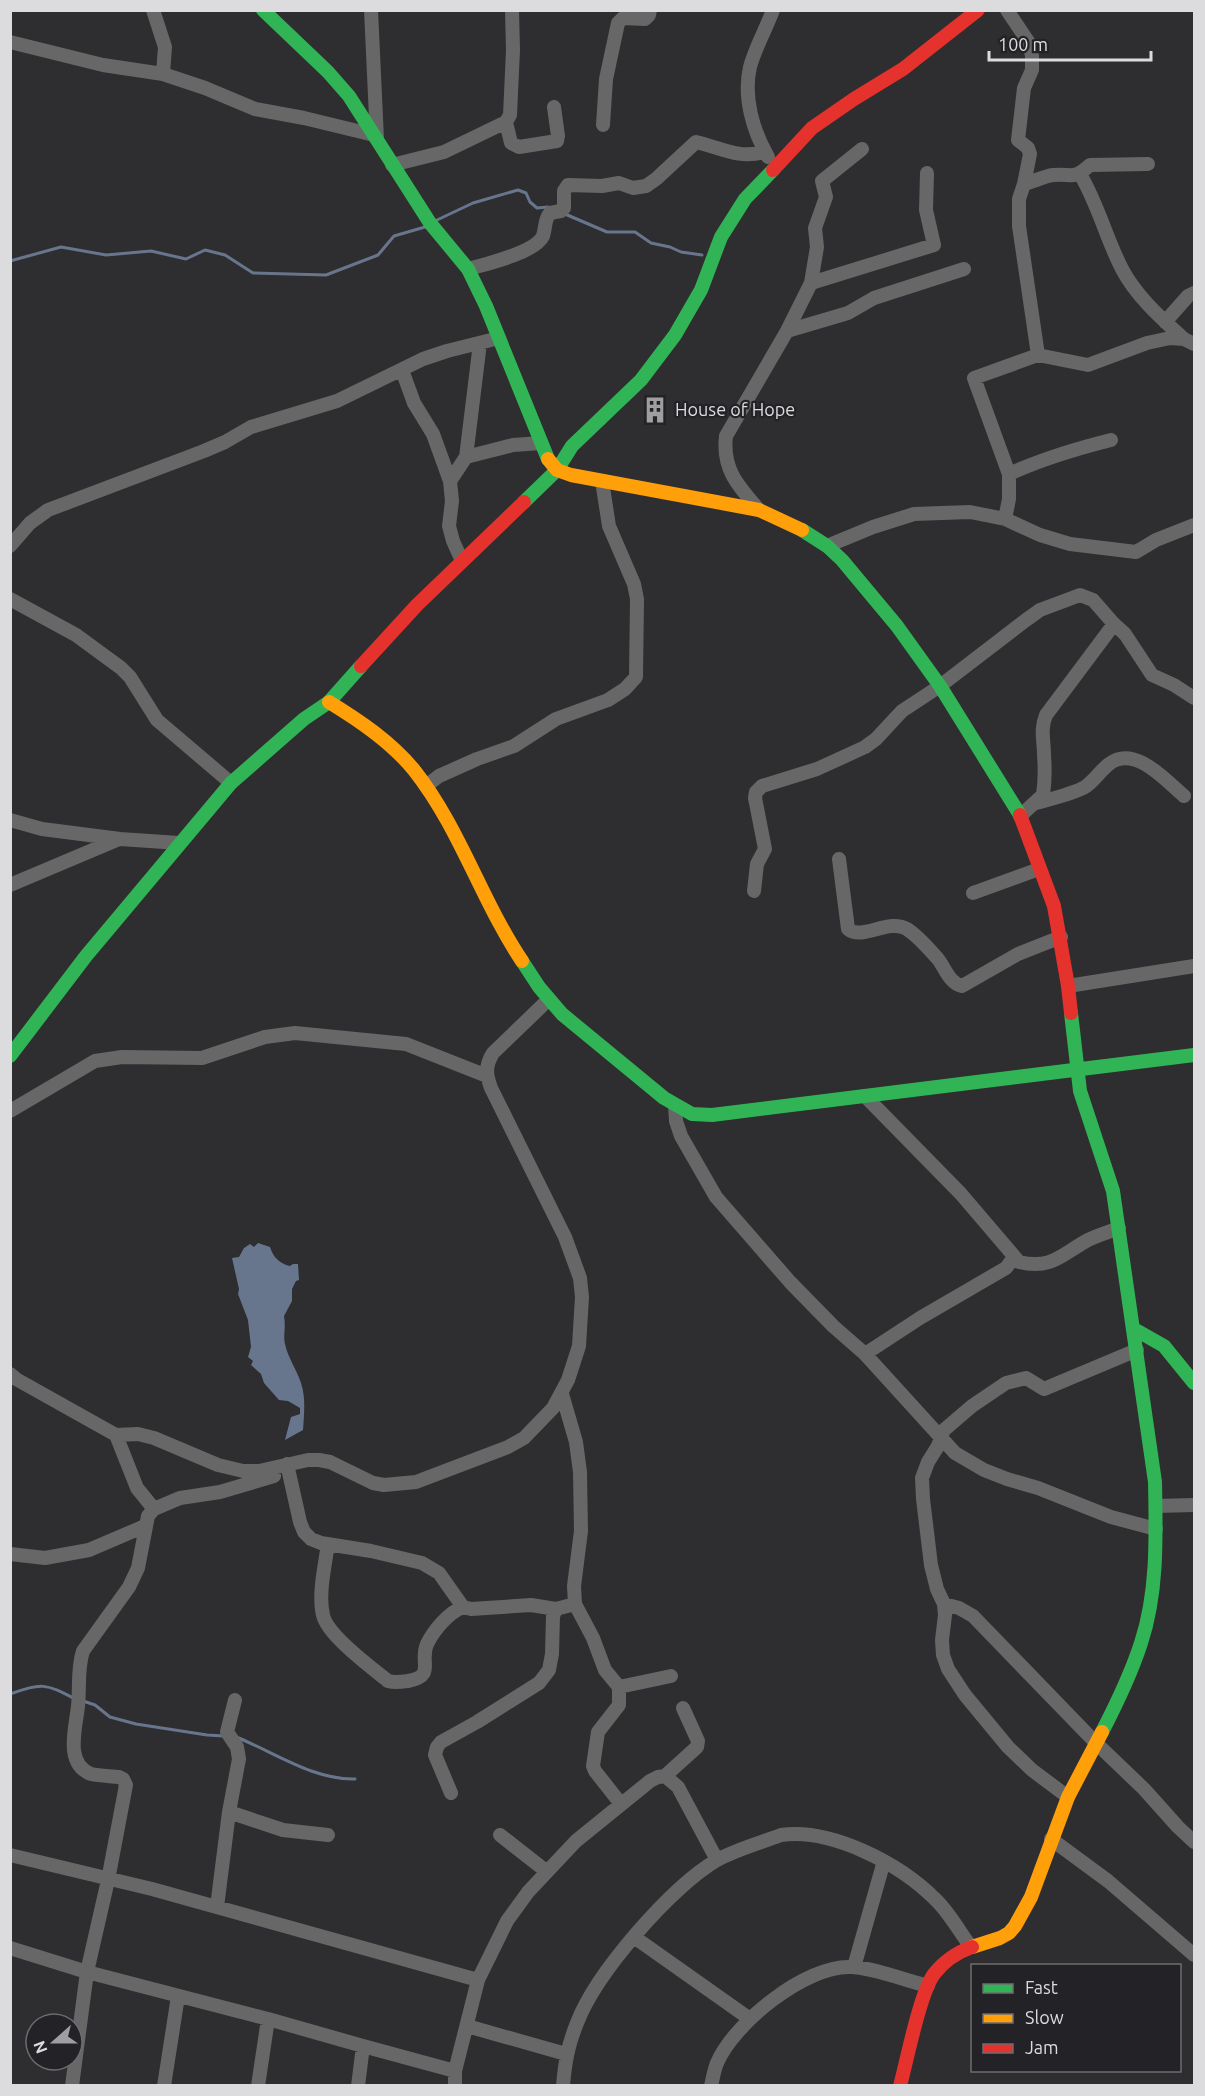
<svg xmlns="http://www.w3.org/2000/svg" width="1205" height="2096" font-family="Ubuntu,sans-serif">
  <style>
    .water { fill: #68768d }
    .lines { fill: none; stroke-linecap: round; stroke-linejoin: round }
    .stream { stroke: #68768d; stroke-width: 3 }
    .street { stroke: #686767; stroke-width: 14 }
    .fast { stroke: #30b455; stroke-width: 14 }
    .slow { stroke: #ff9f0a; stroke-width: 14 }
    .jam { stroke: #e5322d; stroke-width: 14 }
    .labels { text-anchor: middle; stroke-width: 4.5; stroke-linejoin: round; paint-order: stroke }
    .poi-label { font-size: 18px; fill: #dcdcde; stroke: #232226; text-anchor: start }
  </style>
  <rect width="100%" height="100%" fill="#2e2d2f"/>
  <path class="water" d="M 258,1243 L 270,1247 C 273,1257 280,1264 290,1266 L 293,1264 L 298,1264 L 299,1280 L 296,1281 L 292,1289 L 292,1301 L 284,1316 C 286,1327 283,1337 285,1344 C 288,1358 297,1370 301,1383 C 306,1398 304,1414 303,1430 L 285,1440 L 291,1417 L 300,1414 L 300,1408 L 288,1401 L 279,1400 L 264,1383 L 261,1374 L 251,1365 L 253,1361 L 248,1357 L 251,1347 L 248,1320 L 238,1294 L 239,1289 L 232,1258 L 239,1257 L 244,1248 L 250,1244 L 254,1247 Z"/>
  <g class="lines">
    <path class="stream" d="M 565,214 L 607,232 L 635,232 L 651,243 L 670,247 L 681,252 L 702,255
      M 437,220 L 473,203 L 518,190 L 526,193 L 530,202 L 537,208 L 548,207
      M 10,261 L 61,247 L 106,255 L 151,251 L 186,259 L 205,250 L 225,255 L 253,273 L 326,275 L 378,255 L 394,236 L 425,227
      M 10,1694 C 42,1683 45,1683 75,1699
      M 83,1701 L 95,1705 L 110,1717 L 136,1724 L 207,1735 L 224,1736
      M 236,1737 C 274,1752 313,1780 355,1779"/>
    <path class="street" d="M 153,10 L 165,47 L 163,74
      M 371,10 L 377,139
      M 1007,10 L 1029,43 L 1032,56 L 1032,70 L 1024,88 L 1018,140 L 1028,148 L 1030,154 L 1024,184
      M 10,42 L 103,65 L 163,74 L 205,88 L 255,109 L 304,118 L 374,135
      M 506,122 L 511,143 L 519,147 L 557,141 L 558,136 L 554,107
      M 603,125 L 606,79 L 618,23 L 623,18 L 645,19 L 649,15 L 650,10
      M 768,157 C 753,131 743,97 750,67 C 755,48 766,29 773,10
      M 392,165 L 444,152 L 506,122 L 510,115 L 513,50 L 512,10
      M 1080,174 C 1098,204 1106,238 1122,269 C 1136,296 1161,318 1184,339
      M 468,269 C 486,264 535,253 543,236 C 546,227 544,220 550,213 L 561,211 L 564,208 L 564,191 L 568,185 L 602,186 L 619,183 L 633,188 L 646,186 L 656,179 L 696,142 C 722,148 737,159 765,152
      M 811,283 L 817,247 L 815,228 L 826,197 L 822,181 L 862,149
      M 1165,322 L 1188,296 L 1194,293
      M 787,331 L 848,313 L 874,298 L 964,269
      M 1038,355 L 1019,226 L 1019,199 L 1024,184 C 1033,182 1044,176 1053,175 C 1073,173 1072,181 1090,165 L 1148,164
      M 402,370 L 414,403 L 433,434 L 450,481 L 452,501 L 449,526 L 453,541 L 462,561
      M 466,457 L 513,445 L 541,443
      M 1009,474 C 1042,459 1075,449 1111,440
      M 450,481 L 466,457 L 480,343
      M 759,510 C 738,486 722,469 726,436 L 787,331 L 811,283 L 934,245 L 926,210 L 927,173
      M 1005,519 L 1009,499 L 1009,474 L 974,378 L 1038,355 L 1088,365 L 1147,343 L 1170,338 L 1184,339 L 1194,344
      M 10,546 L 30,523 L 48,510 L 204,451 L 225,442 L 251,427 L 337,401 L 423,359 L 447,351 L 499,338
      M 827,546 L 873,527 L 914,514 L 970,512 L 1005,519 L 1040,535 L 1070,544 L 1136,552 L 1156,540 L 1194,525
      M 10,599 L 76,635 L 121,668 L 130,677 L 157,720 L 231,783
      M 426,786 L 439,776 L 477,759 L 514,746 L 556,719 L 608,700 L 625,689 L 636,677 L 637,599 L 634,584 L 609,526 L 602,481
      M 1036,803 C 1050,799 1073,794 1085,787 C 1094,781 1100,771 1109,764 C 1135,744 1166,781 1184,796
      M 1020,816 L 1043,795 C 1045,782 1045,768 1044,755 C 1044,740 1040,730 1046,715 L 1114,624
      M 10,820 L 42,829 L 120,839 L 179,843
      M 839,859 L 848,929 C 862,941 888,918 907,929 C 918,936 929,949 938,959 C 945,968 950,984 962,986 L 1018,954 L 1061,937
      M 10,885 L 119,839
      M 754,891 L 757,864 L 765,849 L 755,798 L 756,792 L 762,786 L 817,769 L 865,747 L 876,739 L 902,711 L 940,686 L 1026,620 L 1040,610 L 1080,595 L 1093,600 L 1114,624 L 1125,634 L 1152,675 L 1174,685 L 1194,698
      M 973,893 L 1039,869
      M 1068,986 L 1194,966
      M 865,1096 L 961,1194 L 1019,1262 C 1052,1270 1062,1254 1088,1240 C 1098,1235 1109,1232 1119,1228
      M 675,1105 L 676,1121 L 681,1136 L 716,1197 L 790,1282 L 833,1326 L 865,1354 L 955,1453 L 984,1470 L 1007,1479 L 1038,1488 L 1111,1517 L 1156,1529
      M 10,1111 L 95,1061 L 122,1057 L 202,1058 L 265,1037 L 295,1033 L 406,1044 L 487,1076
      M 865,1354 L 920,1318 L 1006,1268 L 1014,1257
      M 10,1374 L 16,1379 L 116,1435 L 138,1434 L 154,1438 L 218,1465 L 243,1471 L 259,1471 L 308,1460 L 319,1460 L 330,1462 L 373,1483 L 384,1485 L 416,1482 L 508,1447 L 524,1438 L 553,1408 L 568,1380 L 579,1346 L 582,1297 L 580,1278 L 565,1237 L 491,1088 C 486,1074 485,1066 493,1053 L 548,1000
      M 562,1394 L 576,1442 L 580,1472 L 581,1531 L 574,1586 L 575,1604 L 593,1638 L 605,1670 L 619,1687 L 671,1676
      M 116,1435 L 137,1488 L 154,1509
      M 287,1464 L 300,1522 L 304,1532 L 311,1539 L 321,1543 L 371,1551 L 422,1563 L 439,1573 L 463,1607 L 471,1609 L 531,1605 L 556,1609 L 575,1604
      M 1156,1506 L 1194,1505
      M 328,1544 C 325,1565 318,1595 323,1615 C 327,1635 372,1668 388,1681 C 395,1683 401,1682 408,1681 C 436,1676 419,1662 427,1644 C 434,1630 448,1613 463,1607
      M 10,1554 L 45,1558 L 89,1550 L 145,1526
      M 944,1604 L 959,1608 L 973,1616 L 1096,1743 L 1144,1789 L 1178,1827 L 1194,1842
      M 619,1687 L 619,1705 L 598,1732 L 593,1766 L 595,1771 L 621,1804
      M 665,1776 L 697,1747 L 698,1741 L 683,1708
      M 451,1793 L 435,1755 L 437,1747 L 441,1742 L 477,1722 L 539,1683 L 549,1670 L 552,1654 L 553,1616 L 556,1609
      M 1068,1797 L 1032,1770 L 1008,1747 L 965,1695 L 948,1669 L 943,1655 L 942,1640 L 945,1615 L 944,1604 L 937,1589 L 931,1565 L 923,1499 L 922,1478 L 928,1462 L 938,1446 L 944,1430 L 972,1406 L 1006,1383 L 1026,1378 L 1044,1389 L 1137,1350
      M 229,1812 L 283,1830 L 328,1835
      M 500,1835 L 546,1871
      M 1051,1839 L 1108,1881 L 1194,1955
      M 10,1855 L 152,1889 L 478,1980
      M 217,1907 L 229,1812 L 239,1759 L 237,1747 L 227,1732 L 235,1700
      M 634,1937 L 750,2019
      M 10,1948 L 87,1972 L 268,2019 L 363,2046 L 455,2071
      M 854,1967 L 884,1861
      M 467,2026 L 566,2054
      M 72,2086 L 87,1972 L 108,1880 L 126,1785 L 123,1779 L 119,1777 C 111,1776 100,1776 91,1774 C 64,1764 76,1727 78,1706 C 80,1687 77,1669 83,1651 L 129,1587 L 138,1568 L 148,1516 L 154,1509 L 180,1498 L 220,1492 L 274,1476
      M 164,2086 L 178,1996
      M 258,2086 L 268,2019
      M 358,2086 L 363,2046
      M 455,2086 L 455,2071 L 478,1980 L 507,1921 L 528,1892 L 576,1841 L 650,1781 L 658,1777 L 665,1776 L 678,1787 L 717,1860
      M 563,2086 C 565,2062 568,2045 577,2023 C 596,1973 671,1887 717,1860 C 737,1849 760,1843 781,1835 C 832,1828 900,1864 935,1899 C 949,1912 959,1931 971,1947
      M 711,2086 C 713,2078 714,2070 717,2063 C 734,2023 806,1965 851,1967 C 871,1967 907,1981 928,1986"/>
    <path class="fast" d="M 263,10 L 328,72 L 349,96 L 430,223 L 468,269 L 486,306 L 548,459
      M 524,502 L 557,470 L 572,446 L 641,380 L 675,335 L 701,290 L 721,237 L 745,199 L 773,170
      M 802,530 L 827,546 L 842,560 L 897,626 L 940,686 L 1020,815
      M 522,961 L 539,987 L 562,1014 L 664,1098 L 692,1114 L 712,1115 L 1194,1055
      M 1071,1013 L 1080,1091 L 1113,1191 L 1155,1482 C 1156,1535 1158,1592 1141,1643 C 1131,1674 1117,1703 1102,1732
      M 10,1056 L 86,956 L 231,783 L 304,719 L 329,702 L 361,666
      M 1134,1329 L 1164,1346 L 1194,1383"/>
    <path class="slow" d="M 548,459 L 557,470 L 571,475 L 759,510 L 802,530
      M 329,702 C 360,721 391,742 414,770 C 460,828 481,900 522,961
      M 972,1947 L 1000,1938 L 1009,1933 L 1015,1926 L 1031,1897 L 1068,1797 L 1102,1732"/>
    <path class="jam" d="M 773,170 L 812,128 L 854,99 L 903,69 L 978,10
      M 361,666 L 417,605 L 524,502
      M 1020,815 L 1054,906 L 1068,986 L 1071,1013
      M 900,2086 C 907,2060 920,1993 934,1974 C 944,1961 958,1952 972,1947"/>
  </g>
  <defs>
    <g id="building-bare" transform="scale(2.07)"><path d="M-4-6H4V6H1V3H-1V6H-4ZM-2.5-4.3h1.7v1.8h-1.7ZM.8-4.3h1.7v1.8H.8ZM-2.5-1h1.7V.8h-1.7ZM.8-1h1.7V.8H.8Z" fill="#9f9fa1" stroke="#232226" stroke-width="2.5" paint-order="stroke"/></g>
  </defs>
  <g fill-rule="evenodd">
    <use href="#building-bare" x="655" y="410"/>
  </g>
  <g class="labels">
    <g class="poi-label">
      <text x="675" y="416">House of Hope</text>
    </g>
  </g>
  <rect width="1205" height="2096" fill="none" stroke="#dcdcde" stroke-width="24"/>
  <rect x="971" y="1964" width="210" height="108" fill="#232226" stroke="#6d6c70" stroke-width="1.5"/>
  <rect x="983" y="1984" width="30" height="9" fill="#30b455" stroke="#6d6c70" stroke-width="1.5"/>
  <text x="1025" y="1994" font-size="18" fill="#dcdcde">Fast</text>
  <rect x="983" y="2014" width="30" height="9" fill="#ff9f0a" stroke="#6d6c70" stroke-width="1.5"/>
  <text x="1025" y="2024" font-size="18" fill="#dcdcde">Slow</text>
  <rect x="983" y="2044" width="30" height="9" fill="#e5322d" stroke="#6d6c70" stroke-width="1.5"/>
  <text x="1025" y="2054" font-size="18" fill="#dcdcde">Jam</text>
  <g transform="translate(54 2042) rotate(249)"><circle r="28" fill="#232226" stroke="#6d6c70" stroke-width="1.5"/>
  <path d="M0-4.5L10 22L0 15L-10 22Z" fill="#9f9fa1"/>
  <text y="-9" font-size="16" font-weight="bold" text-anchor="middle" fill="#dcdcde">N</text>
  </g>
  <path d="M989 51v9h162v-9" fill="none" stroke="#dcdcde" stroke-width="3"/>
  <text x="998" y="51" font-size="18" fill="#dcdcde" stroke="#232226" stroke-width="4.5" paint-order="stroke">100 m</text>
</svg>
